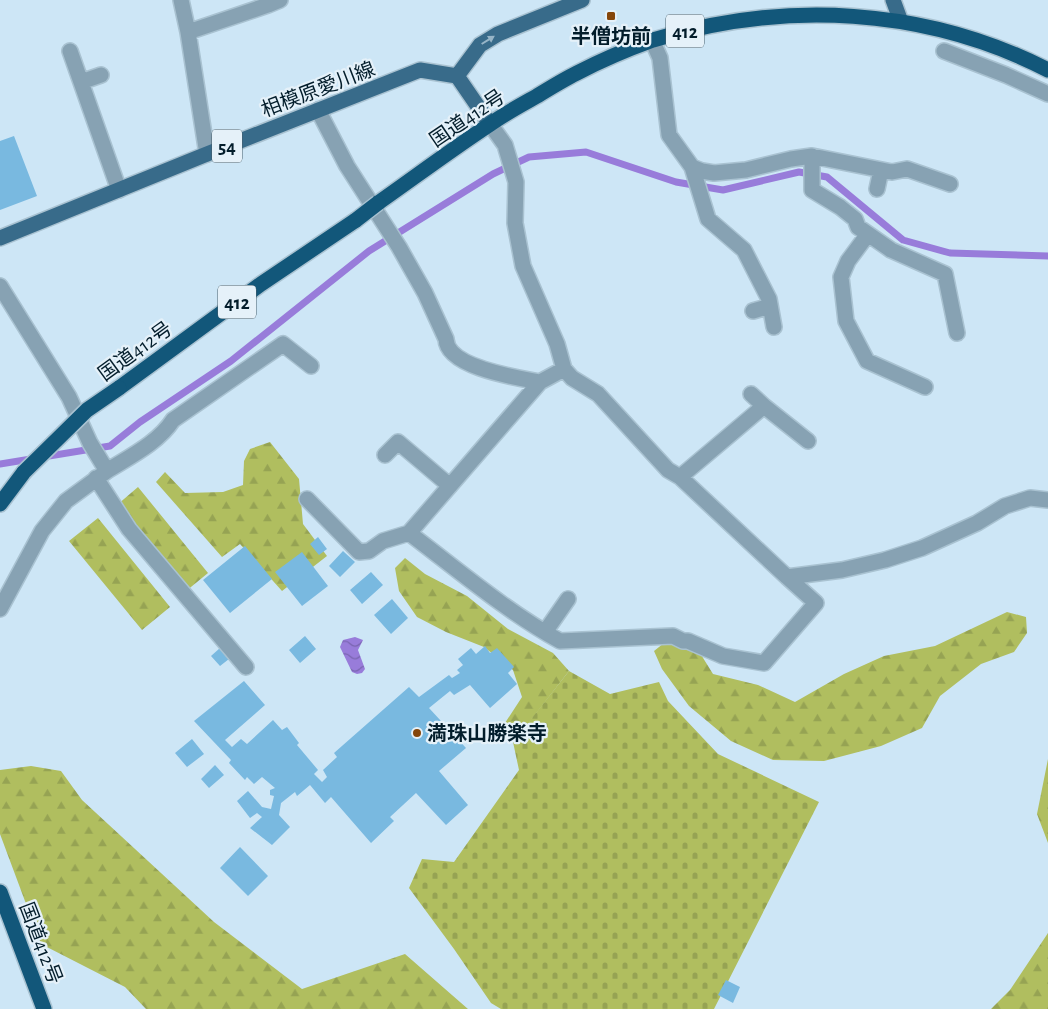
<svg xmlns="http://www.w3.org/2000/svg" width="1048" height="1009" font-family="'Alegreya Sans','Noto Sans JP',sans-serif">
  <style>
    .forest { fill: url(#forest-firs) }
    .cemetery { fill: url(#cemetery-stones) }
    .water { fill: url(#water-waves) }
    .lines { fill: none; stroke-linecap: round; stroke-linejoin: round }
    .stream { stroke: #987cda; stroke-width: 7 }
    .building { fill: #79b9e0 }
    .minor-casing { stroke: #a9c2d1; stroke-width: 18 }
    .major-casing { stroke: #a9c2d1; stroke-width: 18 }
    .highway-casing { stroke: #a9c2d1; stroke-width: 18 }
    .minor { stroke: #87a2b3; stroke-width: 15 }
    .major { stroke: #386b8a; stroke-width: 15 }
    .highway { stroke: #12577a; stroke-width: 15 }
    .highway-bridge-casing { stroke: #a9c2d1; stroke-width: 18; stroke-linecap: butt }
    .highway-bridge { stroke: #12577a; stroke-width: 15 }
    .oneway { fill: #97b5c7 }
    .poi-dot { fill: #85460a; stroke: #e5f1f9; stroke-width: 2 }
    .labels { text-anchor: middle; stroke-width: 4.5; stroke-linejoin: round; paint-order: stroke }
    .shield { fill: #e5f1f9; stroke: #475d69; stroke-width: 1 }
    .shield-label { font-size: 19px; font-weight: bold; fill: #031d2b }
    .poi-label { font-size: 20px; font-weight: bold; fill: #031d2b; stroke: #e5f1f9 }
    .street-label { font-size: 20px; fill: #031d2b; stroke: #e5f1f9 }
  </style>
  <defs>
    <pattern id="forest-firs" width="22" height="20" patternUnits="userSpaceOnUse" patternTransform="scale(1.25)"><rect width="22" height="20" fill="#b0be5f"/><path d="M5 1l3.5 6h-7zM16 11l3.5 6h-7z" fill="#96a353"/></pattern>
    <pattern id="cemetery-stones" width="16" height="16" patternUnits="userSpaceOnUse" patternTransform="scale(1.25)"><rect width="16" height="16" fill="#b0be5f"/><path d="M2 7V4a2 2 0 0 1 4 0v3zM10 15v-3a2 2 0 0 1 4 0v3z" fill="#96a353"/></pattern>
    <pattern id="water-waves" width="16" height="10" patternUnits="userSpaceOnUse" patternTransform="scale(1.25)"><rect width="16" height="10" fill="#987cda"/><path d="M0 5q4-4 8 0t8 0" fill="none" stroke="#7a65b1"/></pattern>
  </defs>
  <rect width="100%" height="100%" fill="#cde6f6"/>
  <path class="forest" d="M 270,442 L 299,479 L 303,524 L 327,556 L 282,591 L 240,544 L 222,557 L 156,482 L 165,472 L 185,493 L 223,492 L 243,485 L 244,461 L 250,449 Z
    M 138,487 L 208,573 L 180,596 L 110,511 Z
    M 98,518 L 170,607 L 142,630 L 69,541 Z
    M 405,558 L 425,574 L 467,596 L 508,629 L 553,653 L 569,671 L 520,734 L 505,723 L 522,697 L 513,670 L 484,647 L 446,632 L 417,617 L 399,591 L 395,568 Z
    M 1007,612 L 1026,617 L 1027,633 L 1014,652 L 981,664 L 940,696 L 922,728 L 881,746 L 824,761 L 773,760 L 731,741 L 689,706 L 662,669 L 654,651 L 669,639 L 695,645 L 713,674 L 758,685 L 795,702 L 844,674 L 884,656 L 935,646 Z
    M 1048,759 L 1048,843 L 1037,814 Z
    M 31,766 L 61,771 L 82,800 L 214,922 L 302,989 L 405,954 L 468,1009 L 146,1009 L 125,987 L 41,944 L 0,834 L 0,770 Z
    M 1048,933 L 1048,1009 L 991,1009 L 1010,990 Z"/>
  <path class="cemetery" d="M 569,671 L 610,694 L 659,682 L 668,701 L 718,754 L 819,802 L 714,1009 L 501,1009 L 491,1003 L 454,949 L 409,888 L 422,859 L 454,862 L 519,770 L 513,742 Z"/>
  <path class="water" d="M 355,637 L 363,640 L 358,650 L 365,669 L 362,673 L 357,674 L 352,672 L 340,647 L 343,640 Z"/>
  <g class="lines">
    <path class="stream" d="M 0,464 L 110,446 L 140,422 L 231,361 L 369,251 L 493,174 L 529,157 L 586,152 L 676,182 L 723,190 L 799,172 L 827,177 L 903,240 L 950,253 L 1048,256"/>
  </g>
  <path class="building" d="M 14,136 L 37,196 L 0,210 L 0,141 Z
    M 318,537 L 327,549 L 319,555 L 310,544 Z
    M 245,546 L 272,579 L 230,613 L 203,580 Z
    M 343,551 L 355,562 L 340,577 L 329,566 Z
    M 302,552 L 328,586 L 302,606 L 275,572 Z
    M 371,572 L 383,585 L 362,604 L 350,590 Z
    M 392,599 L 408,618 L 391,634 L 374,615 Z
    M 305,636 L 316,649 L 300,663 L 289,650 Z
    M 485,646 L 490,653 L 497,648 L 514,667 L 508,673 L 517,684 L 490,708 L 470,685 L 454,695 L 450,691 L 429,708 L 466,748 L 439,771 L 468,805 L 446,825 L 416,793 L 390,817 L 394,821 L 371,843 L 331,797 L 325,803 L 310,785 L 297,796 L 295,792 L 281,803 L 279,815 L 290,827 L 272,845 L 250,828 L 262,817 L 257,813 L 250,818 L 237,801 L 248,791 L 262,807 L 271,809 L 274,796 L 270,795 L 270,790 L 275,788 L 262,777 L 254,784 L 247,777 L 245,780 L 229,763 L 231,760 L 194,721 L 244,681 L 265,705 L 225,740 L 232,747 L 241,739 L 247,744 L 273,720 L 282,730 L 287,727 L 299,743 L 297,745 L 318,770 L 314,774 L 322,782 L 327,777 L 323,770 L 337,757 L 334,753 L 409,687 L 419,697 L 449,675 L 452,678 L 460,673 L 457,670 L 463,665 L 458,659 L 471,648 L 476,654 Z
    M 220,648 L 229,659 L 220,666 L 211,656 Z
    M 192,739 L 204,754 L 187,767 L 175,753 Z
    M 215,765 L 224,775 L 209,788 L 201,779 Z
    M 240,847 L 268,876 L 248,896 L 220,868 Z
    M 726,980 L 740,987 L 733,1003 L 718,995 Z"/>
  <g class="lines">
    <g class="minor-casing">
      <path id="minor" d="M 181,0 L 188,32 L 207,154
        M 188,32 L 268,5 L 280,0
        M 652,40 L 660,58 L 669,135 L 692,167 L 702,171 L 714,173 L 746,170 L 791,159 L 812,156 L 892,172 L 907,169 L 950,184
        M 70,51 L 119,190
        M 944,51 L 1006,75 L 1048,94
        M 81,82 L 101,75
        M 318,110 L 347,166 L 399,247 L 425,293 L 446,339 C 447,368 519,378 540,382
        M 812,156 L 812,190 L 840,207 L 855,219 L 858,227 L 891,250 L 945,274 L 957,333
        M 692,167 L 708,219 L 744,250 L 769,299 L 774,327
        M 877,189 L 881,170
        M 868,234 L 848,261 L 841,277 L 846,321 L 867,361 L 925,387
        M 0,286 L 69,397 L 90,443 L 107,471 L 66,501 L 42,531 L 0,609
        M 753,311 L 770,306
        M 564,369 L 572,378 L 598,394 L 668,470 L 680,477 L 787,577 L 842,570 L 885,560 L 922,548 L 977,523 L 1005,506 L 1030,498 L 1048,500
        M 751,394 L 764,406
        M 385,455 L 398,442 L 450,486
        M 107,471 C 129,457 158,443 173,420 L 283,344 L 311,366
        M 680,477 L 764,406 L 808,441
        M 96,478 L 129,529 L 246,667
        M 307,499 L 359,552 L 369,551 L 383,541 L 409,533 L 540,382 L 564,369 L 557,344 L 523,266 L 515,223 L 516,182 L 505,145 L 490,124
        M 409,533 C 458,570 506,611 560,641 L 673,636 L 683,641 L 688,641 L 723,656 L 764,663 L 816,603 L 787,577
        M 545,632 L 568,599"/>
    </g>
    <g class="major-casing">
      <path id="major" d="M 893,0 L 900,19
        M 457,76 L 480,45 L 498,34 L 582,0
        M 457,76 L 490,124
        M 0,238 L 207,154 L 420,70 L 457,76"/>
    </g>
    <g class="highway-casing">
      <path id="highway" d="M 378,203 C 415,177 451,150 489,125 C 504,114 521,105 537,96 C 550,88 563,80 577,73 C 600,61 628,49 653,40 C 784,0 925,7 1048,70
        M 119,388 L 261,284 L 356,220
        M 0,504 L 24,472
        M 0,892 L 44,1009"/>
    </g>
    <use href="#minor" class="minor"/>
    <use href="#major" class="major"/>
    <use href="#highway" class="highway"/>
    <g class="highway-bridge-casing">
      <path id="highway-bridge" d="M 356,220 L 378,203
        M 24,472 L 87,410 L 119,388"/>
    </g>
    <use href="#highway-bridge" class="highway-bridge"/>
  </g>
  <defs><path id="oneway-solid" d="M-6-.8H1V-3.2L6.5 0L1 3.2V.8H-6Z" transform="scale(1.25)"/></defs>
  <use class="oneway" href="#oneway-solid" transform="translate(488 40) rotate(-32)"/>
  <g class="poi-dot">
    <rect x="606" y="11" width="10" height="10" rx="2.5"/>
    <circle cx="417" cy="733" r="5"/>
  </g>
  <g class="labels">
    <g class="shield">
      <rect x="666" y="14.5" width="38" height="33" rx="4"/>
      <rect x="212" y="129.5" width="30" height="33" rx="4"/>
      <rect x="218" y="285.5" width="38" height="33" rx="4"/>
    </g>
    <g class="shield-label">
      <text x="685" y="38">412</text>
      <text x="227" y="153">54</text>
      <text x="237" y="309">412</text>
    </g>
    <g class="poi-label">
      <text x="611" y="43">半僧坊前</text>
      <text x="427" y="740" text-anchor="start">満珠山勝楽寺</text>
    </g>
    <g class="street-label">
      <text transform="translate(318 89) rotate(-21)" y="7">相模原愛川線</text>
      <text transform="translate(467 118) rotate(-34)" y="7">国道412号</text>
      <text transform="translate(135 351) rotate(-36)" y="7">国道412号</text>
      <text transform="translate(41 943) rotate(69)" y="7">国道412号</text>
    </g>
  </g>
</svg>
